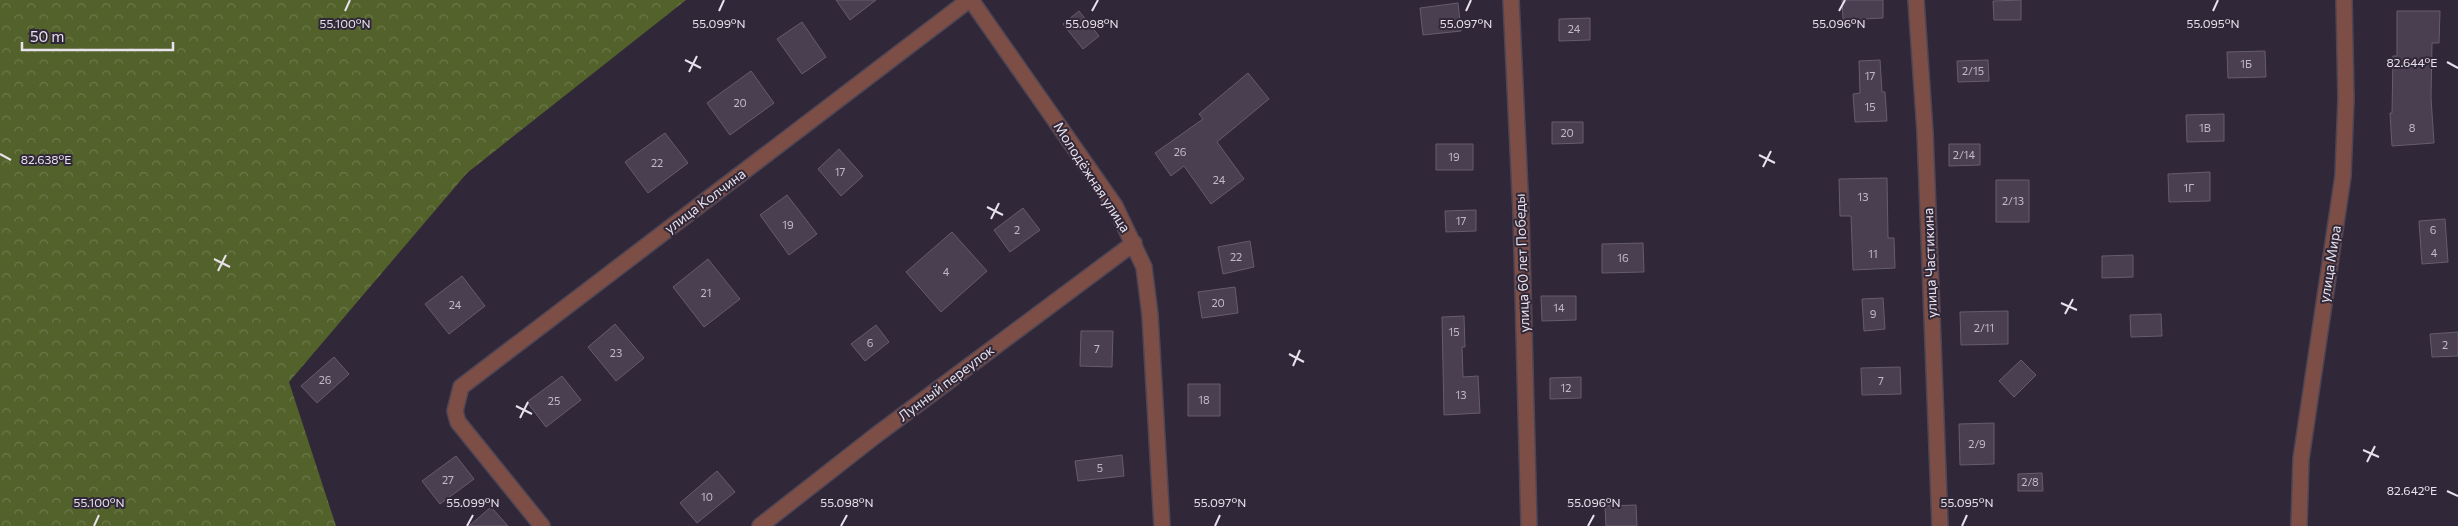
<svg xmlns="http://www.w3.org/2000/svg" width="2458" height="526" font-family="Commissioner,sans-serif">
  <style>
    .forest { fill: url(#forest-crowns) }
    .building { fill: #493f51; stroke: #665c6f }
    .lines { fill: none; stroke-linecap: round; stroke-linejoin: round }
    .minor-casing { stroke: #4d4555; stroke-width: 18 }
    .minor { stroke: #7c4e45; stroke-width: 15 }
    .ticks { fill: none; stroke: #e8e2ec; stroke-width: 2 }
    .labels { text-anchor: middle; stroke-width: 4; stroke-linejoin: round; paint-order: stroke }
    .number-label { font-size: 11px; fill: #c0b9c5 }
    .street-label { font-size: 14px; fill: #e8e2ec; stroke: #302738 }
    .ticks-label { font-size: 12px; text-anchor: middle; fill: #e8e2ec; stroke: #302738; stroke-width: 4; stroke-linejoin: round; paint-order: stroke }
  </style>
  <defs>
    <pattern id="forest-crowns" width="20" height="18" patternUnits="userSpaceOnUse" patternTransform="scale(1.25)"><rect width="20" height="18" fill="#53622b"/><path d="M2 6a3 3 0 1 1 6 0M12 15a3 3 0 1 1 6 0" fill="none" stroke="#6c784a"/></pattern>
  </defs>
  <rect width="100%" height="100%" fill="#302738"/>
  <path class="forest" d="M 0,0 L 686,0 L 467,173 L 289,382 L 336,526 L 0,526 Z"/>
  <path class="building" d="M 836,0 L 876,0 L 850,20 Z
    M 1842,0 L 1883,0 L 1883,18 L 1843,20 Z
    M 2021,0 L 2021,20 L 1994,20 L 1993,1 Z
    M 1458,3 L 1461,31 L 1423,35 L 1420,8 Z
    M 1079,11 L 1099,36 L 1083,49 L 1063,24 Z
    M 2397,11 L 2440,11 L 2439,43 L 2432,43 L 2431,98 L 2434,143 L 2392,146 L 2390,113 L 2392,113 L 2393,56 L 2397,56 Z
    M 1590,18 L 1590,40 L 1559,41 L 1559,19 Z
    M 802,22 L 826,57 L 802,74 L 777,39 Z
    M 2265,51 L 2266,77 L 2228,78 L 2227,52 Z
    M 1880,60 L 1882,92 L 1885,92 L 1887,121 L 1855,122 L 1853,94 L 1860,93 L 1859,61 Z
    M 1988,60 L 1989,81 L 1958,82 L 1957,61 Z
    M 751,71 L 774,103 L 730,135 L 707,103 Z
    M 1248,73 L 1269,99 L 1217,142 L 1244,179 L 1211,204 L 1184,166 L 1171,176 L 1155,153 L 1203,119 L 1199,114 Z
    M 2224,114 L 2224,141 L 2187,142 L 2186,115 Z
    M 1552,122 L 1583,122 L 1583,143 L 1552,144 Z
    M 665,133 L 688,163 L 648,193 L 625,162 Z
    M 1436,144 L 1473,144 L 1473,170 L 1436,170 Z
    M 1949,144 L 1980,144 L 1980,165 L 1949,166 Z
    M 839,149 L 863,176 L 841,196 L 818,169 Z
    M 2210,172 L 2210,201 L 2169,202 L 2168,174 Z
    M 1887,178 L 1888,238 L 1894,238 L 1895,268 L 1853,270 L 1851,216 L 1840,216 L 1839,179 Z
    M 1996,180 L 2029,180 L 2029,222 L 1996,222 Z
    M 787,195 L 817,234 L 789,255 L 760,215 Z
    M 1023,208 L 1040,230 L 1010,252 L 994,230 Z
    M 1476,210 L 1476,231 L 1446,232 L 1445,211 Z
    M 2445,219 L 2448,262 L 2422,264 L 2419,221 Z
    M 952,232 L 987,271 L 941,312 L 906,272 Z
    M 1250,241 L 1254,267 L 1223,274 L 1218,247 Z
    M 1643,243 L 1644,272 L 1602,273 L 1602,244 Z
    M 2133,255 L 2133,277 L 2102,278 L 2102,256 Z
    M 708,259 L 740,299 L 704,327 L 673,287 Z
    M 462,276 L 485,306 L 449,334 L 425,304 Z
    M 1235,287 L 1238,313 L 1202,318 L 1198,292 Z
    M 1541,296 L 1576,296 L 1576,320 L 1542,321 Z
    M 1883,298 L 1885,329 L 1864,331 L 1862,299 Z
    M 2008,311 L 2008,344 L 1961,345 L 1960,312 Z
    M 2161,314 L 2162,336 L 2131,337 L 2130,315 Z
    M 1464,316 L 1465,347 L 1462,347 L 1463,377 L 1478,376 L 1480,413 L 1444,415 L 1442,317 Z
    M 615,324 L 644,358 L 616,381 L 588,347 Z
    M 876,325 L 889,342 L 865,361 L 851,344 Z
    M 1081,331 L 1113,331 L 1112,367 L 1080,366 Z
    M 2458,332 L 2458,356 L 2432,357 L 2430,334 Z
    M 334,357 L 349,374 L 317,403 L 301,386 Z
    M 2021,360 L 2036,375 L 2014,397 L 1999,381 Z
    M 1900,367 L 1901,394 L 1862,395 L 1861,368 Z
    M 562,376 L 581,400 L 546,427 L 527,402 Z
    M 1581,377 L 1581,398 L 1550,399 L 1550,378 Z
    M 1188,384 L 1220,384 L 1220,416 L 1188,416 Z
    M 1994,423 L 1994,464 L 1960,465 L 1959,424 Z
    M 1122,455 L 1124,476 L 1078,481 L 1075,461 Z
    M 456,456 L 474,479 L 440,504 L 422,481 Z
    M 717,471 L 735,492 L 697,523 L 680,503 Z
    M 2042,473 L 2043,491 L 2018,491 L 2018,474 Z
    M 1636,505 L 1637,526 L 1606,526 L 1605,506 Z
    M 491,507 L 508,526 L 469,526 Z"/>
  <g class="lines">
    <g class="minor-casing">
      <path id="minor" d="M 971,0 L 1115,206 L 1144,267 L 1150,315 L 1162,526
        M 1511,0 L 1521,213 L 1529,526
        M 1916,0 L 1925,132 L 1940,526
        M 542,526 L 458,422 L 455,411 L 461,387 L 969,0
        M 760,526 L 875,436 L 1134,243
        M 2299,526 L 2301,459 L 2343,176 L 2346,99 L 2344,0"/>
    </g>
    <use href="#minor" class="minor"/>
  </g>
  <path class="ticks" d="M 345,11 L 350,0M 719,11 L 724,0M 1092,11 L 1098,0M 1466,11 L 1471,0M 1839,11 L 1845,0M 2213,11 L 2218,0M 685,60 L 701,68M 2447,62 L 2458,68M 689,72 L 697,56M 0,154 L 11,160M 1759,155 L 1775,163M 1763,167 L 1771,151M 987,207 L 1003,215M 991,219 L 999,203M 214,259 L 230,267M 218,271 L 226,255M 2061,303 L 2077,310M 2065,314 L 2073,299M 1289,354 L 1304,362M 1293,366 L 1300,350M 516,406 L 532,414M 520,418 L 528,402M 2363,450 L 2379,457M 2367,462 L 2375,446M 2447,491 L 2458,496M 94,526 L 99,515M 467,526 L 473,515M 841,526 L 847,515M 1215,526 L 1220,515M 1588,526 L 1594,515M 1962,526 L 1967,515"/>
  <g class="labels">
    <g class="number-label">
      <text x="1574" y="33">24</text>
      <text x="2246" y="68">1Б</text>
      <text x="1973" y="75">2/15</text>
      <text x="1870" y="80">17</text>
      <text x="740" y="107">20</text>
      <text x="1870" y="111">15</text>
      <text x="2205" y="132">1В</text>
      <text x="2412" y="132">8</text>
      <text x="1567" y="137">20</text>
      <text x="1180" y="156">26</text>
      <text x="1964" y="159">2/14</text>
      <text x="1454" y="161">19</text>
      <text x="657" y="167">22</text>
      <text x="840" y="176">17</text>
      <text x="1219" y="184">24</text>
      <text x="2189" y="192">1Г</text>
      <text x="1863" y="201">13</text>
      <text x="2013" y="205">2/13</text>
      <text x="1461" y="225">17</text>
      <text x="788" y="229">19</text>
      <text x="1017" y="234">2</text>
      <text x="2433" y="234">6</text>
      <text x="2434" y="257">4</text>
      <text x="1873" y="258">11</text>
      <text x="1236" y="261">22</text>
      <text x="1623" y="262">16</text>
      <text x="946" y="276">4</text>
      <text x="706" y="297">21</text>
      <text x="1218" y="307">20</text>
      <text x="455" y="309">24</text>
      <text x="1559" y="312">14</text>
      <text x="1873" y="318">9</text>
      <text x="1984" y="332">2/11</text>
      <text x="1454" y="336">15</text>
      <text x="870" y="347">6</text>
      <text x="2445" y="349">2</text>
      <text x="1097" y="353">7</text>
      <text x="616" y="357">23</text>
      <text x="325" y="384">26</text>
      <text x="1881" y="385">7</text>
      <text x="1566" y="392">12</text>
      <text x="1461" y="399">13</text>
      <text x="1204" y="404">18</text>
      <text x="554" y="405">25</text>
      <text x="1977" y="448">2/9</text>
      <text x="1100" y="472">5</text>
      <text x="448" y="484">27</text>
      <text x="2030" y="486">2/8</text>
      <text x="707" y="501">10</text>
    </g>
    <g class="street-label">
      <text transform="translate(1092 177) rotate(57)" y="5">Молодёжная улица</text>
      <text transform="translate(705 201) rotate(-37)" y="5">улица Колчина</text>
      <text transform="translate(1522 263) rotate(-92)" y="5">улица 60 лет Победы</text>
      <text transform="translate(1930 263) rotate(-92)" y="5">улица Частикина</text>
      <text transform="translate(2330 264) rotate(-81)" y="5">улица Мира</text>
      <text transform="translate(946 383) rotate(-37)" y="5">Лунный переулок</text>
    </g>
  </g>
  <g class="ticks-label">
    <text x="345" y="28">55.100°N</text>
    <text x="719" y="28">55.099°N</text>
    <text x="1092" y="28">55.098°N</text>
    <text x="1839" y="28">55.096°N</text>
    <text x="2213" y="28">55.095°N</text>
    <text x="1466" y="28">55.097°N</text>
    <text x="2412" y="67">82.644°E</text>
    <text x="46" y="164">82.638°E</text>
    <text x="2412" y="495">82.642°E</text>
    <text x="99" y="507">55.100°N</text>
    <text x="473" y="507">55.099°N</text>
    <text x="847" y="507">55.098°N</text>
    <text x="1220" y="507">55.097°N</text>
    <text x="1594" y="507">55.096°N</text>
    <text x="1967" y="507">55.095°N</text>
  </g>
  <path d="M22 42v8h151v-8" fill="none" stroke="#e8e2ec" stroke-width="2.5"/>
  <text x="30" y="42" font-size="15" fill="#e8e2ec" stroke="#302738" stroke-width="4" paint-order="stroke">50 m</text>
</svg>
